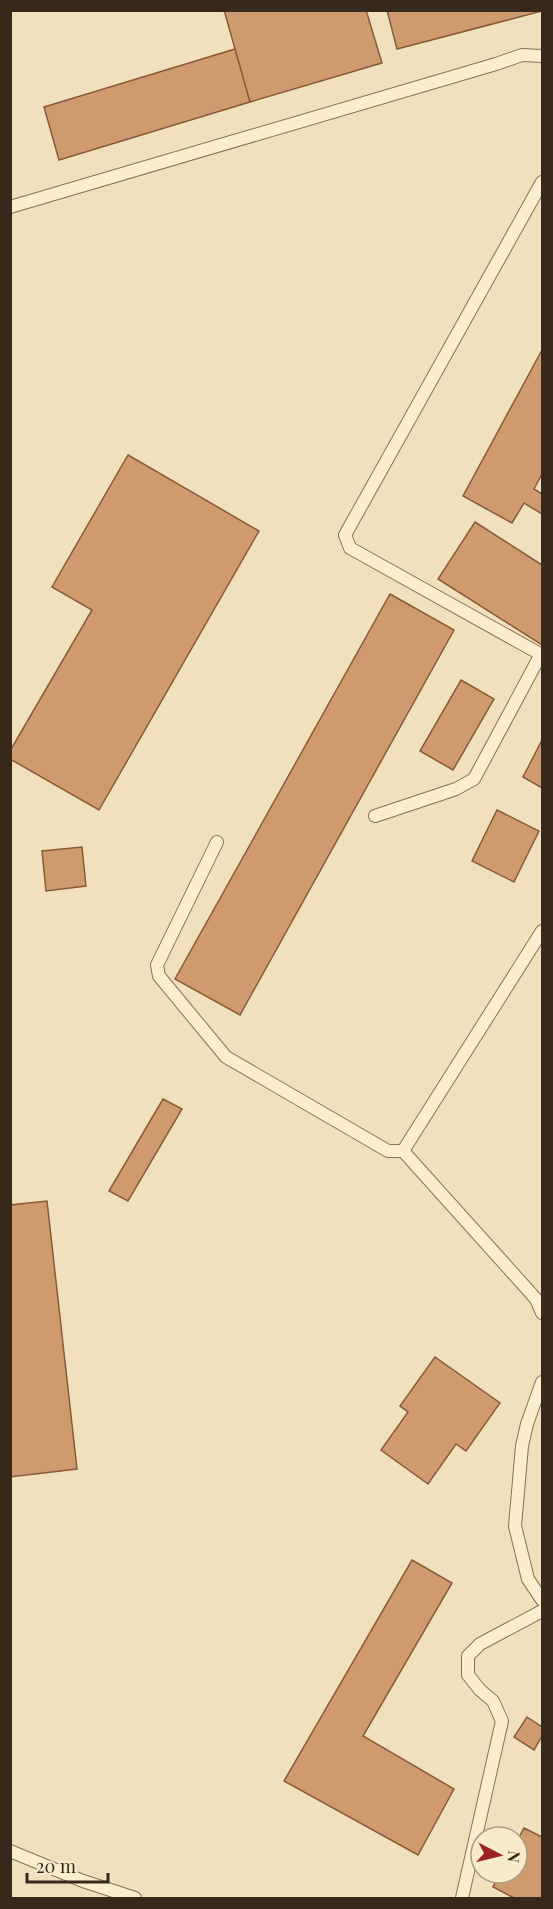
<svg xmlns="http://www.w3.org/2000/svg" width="553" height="1909" font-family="'Playfair Display',serif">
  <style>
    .building { fill: #d09a6f; stroke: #885a39; stroke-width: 1.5 }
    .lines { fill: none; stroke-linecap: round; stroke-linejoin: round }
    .lane-casing { stroke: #887155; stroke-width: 14 }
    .lane { stroke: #fbeecf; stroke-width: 12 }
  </style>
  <rect width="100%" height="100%" fill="#f0e1bc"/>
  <path class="building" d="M 224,10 L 366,10 L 382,63 L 250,102 Z
    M 387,10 L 542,10 L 542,11 L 397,49 Z
    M 235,49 L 250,102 L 59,160 L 44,107 Z
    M 542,350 L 542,474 L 534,489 L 542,494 L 542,514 L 524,503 L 512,523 L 463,496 Z
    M 128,455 L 259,531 L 99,810 L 10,759 L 10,751 L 92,610 L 52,587 Z
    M 475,522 L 542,565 L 542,645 L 438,579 Z
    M 390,594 L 454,630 L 240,1015 L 175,979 Z
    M 461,680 L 494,699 L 453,770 L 420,751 Z
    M 542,740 L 542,788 L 523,777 Z
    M 497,810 L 539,831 L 514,882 L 472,861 Z
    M 82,847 L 86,886 L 46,891 L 42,851 Z
    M 163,1099 L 182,1109 L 128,1201 L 109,1191 Z
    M 47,1201 L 77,1469 L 10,1477 L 10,1205 Z
    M 435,1357 L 500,1403 L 466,1451 L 456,1444 L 428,1484 L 381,1450 L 408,1412 L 400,1406 Z
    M 412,1560 L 452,1583 L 363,1736 L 454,1789 L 418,1855 L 284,1781 Z
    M 527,1717 L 542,1727 L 542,1736 L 534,1750 L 514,1737 Z
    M 524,1828 L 542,1837 L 542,1898 L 514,1898 L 493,1887 L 500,1873 L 517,1873 L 517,1841 Z"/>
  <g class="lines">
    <g class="lane-casing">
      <path id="lane" d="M 542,182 L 345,535 L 350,548 L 542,655
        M 10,207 L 496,64 L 522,55 L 542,56
        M 375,816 L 456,789 L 474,779 L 541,654
        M 217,842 L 157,965 L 159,976 L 226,1057 L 388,1151 L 403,1151 L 542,931
        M 403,1151 L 536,1299 L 542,1313
        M 542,1382 L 527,1424 L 522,1446 L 515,1526 L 528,1579 L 542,1600
        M 10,1851 L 83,1881 L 135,1898
        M 462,1898 L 502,1721 L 493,1701 L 480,1690 L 468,1675 L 468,1656 L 480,1644 L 542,1611"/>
    </g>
    <use href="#lane" class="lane"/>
  </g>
  <rect width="553" height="1909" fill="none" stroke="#36281a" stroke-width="24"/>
  <g transform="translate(499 1855) rotate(97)"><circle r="28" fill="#f7ebcb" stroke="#aa9d84" stroke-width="1.5"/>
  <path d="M0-4.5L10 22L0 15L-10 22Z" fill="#9a2322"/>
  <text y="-9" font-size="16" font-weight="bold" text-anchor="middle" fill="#36281a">N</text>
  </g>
  <path d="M27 1873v9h81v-9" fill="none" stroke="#36281a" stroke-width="3"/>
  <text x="36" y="1873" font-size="18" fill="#36281a" stroke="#f7ebcb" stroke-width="4.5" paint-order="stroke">20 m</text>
</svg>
